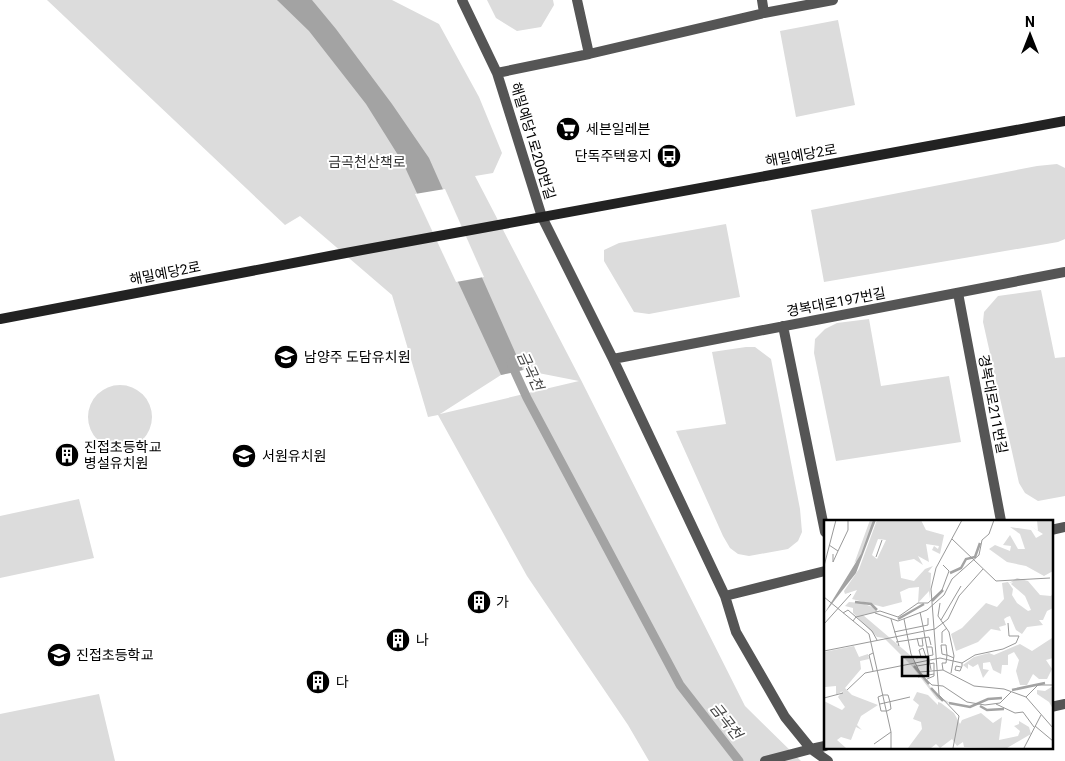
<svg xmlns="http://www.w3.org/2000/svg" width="1065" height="761" font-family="Roboto,'Noto Sans KR',sans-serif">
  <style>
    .green { fill: #dcdcdc; fill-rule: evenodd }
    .water { fill: #a3a3a3 }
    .pier { fill: #fff }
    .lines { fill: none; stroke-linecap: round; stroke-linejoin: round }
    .stream { stroke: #a3a3a3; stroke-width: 9 }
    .street { stroke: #555; stroke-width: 10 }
    .secondary { stroke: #222; stroke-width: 10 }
    .labels { text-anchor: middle; stroke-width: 4; stroke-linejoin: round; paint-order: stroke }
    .poi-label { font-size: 14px; fill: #000; stroke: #fff; text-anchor: start }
    .street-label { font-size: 14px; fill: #000; stroke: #fff }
    .park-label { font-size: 14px; fill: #333; stroke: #fff }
    .water-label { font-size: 15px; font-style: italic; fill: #444; stroke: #fff }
    .inset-river { fill: none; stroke: #a3a3a3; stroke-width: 2.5 }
    .inset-road { fill: none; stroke: #999; stroke-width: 1 }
    .view { fill: #000; fill-opacity: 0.15; stroke: #000; stroke-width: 2.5 }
    .inset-edge { fill: none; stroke: #000; stroke-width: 2.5 }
  </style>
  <rect width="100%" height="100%" fill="#fff"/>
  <path class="green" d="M 47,0 L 392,0 L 439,24 L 479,97 L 502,153 L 493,173 L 475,176 L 581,380 L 745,706 L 801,761 L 649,761 L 628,725 L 527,576 L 438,415 L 428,417 L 392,295 L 300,216 L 285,225 ZM 523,370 L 579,381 L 440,414 L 501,375 Z
    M 487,0 L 553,0 L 554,5 L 541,27 L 517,31 L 496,18 Z
    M 838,20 L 855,105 L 796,117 L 780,31 Z
    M 1057,164 L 1065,168 L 1065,239 L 1058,242 L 824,282 L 811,210 L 1037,166 Z
    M 726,224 L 740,297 L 649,314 L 634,312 L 604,261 L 604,250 L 619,243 Z
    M 1041,290 L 1055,358 L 1065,357 L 1065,496 L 1038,501 L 1025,493 L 1019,483 L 983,322 L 984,312 L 998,296 Z
    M 869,319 L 881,386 L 949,376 L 961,442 L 836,461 L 814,353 L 815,339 L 825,329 L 837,323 Z
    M 746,347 L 755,347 L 771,359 L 800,509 L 802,532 L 798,541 L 788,549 L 749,556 L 738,554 L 730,548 L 723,536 L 676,431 L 726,424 L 712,352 Z
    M88 417a32 32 0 1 1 64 0a32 32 0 1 1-64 0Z
    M 79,499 L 94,558 L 0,578 L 0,516 Z
    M 99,694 L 115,761 L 0,761 L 0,714 Z"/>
  <path class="water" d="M 277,0 L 312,0 L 336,29 L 392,104 L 429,158 L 523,370 L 501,375 L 403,163 L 366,104 L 309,31 Z"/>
  <path class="pier" d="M 445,189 L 484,277 L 456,282 L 415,194 Z"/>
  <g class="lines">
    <path class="stream" d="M 511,363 L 527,398 L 680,685 L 739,761"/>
    <path class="street" d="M 462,0 L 497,73 L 542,217 L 613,359 L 725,596 L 736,632 L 785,717 L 811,749 L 828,761
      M 762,0 L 764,13
      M 589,54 L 764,13 L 833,0
      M 497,73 L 589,54 L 577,0
      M 958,293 L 1001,521
      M 783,326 L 825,532
      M 613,359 L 1065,272
      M 1051,530 L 1065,527
      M 725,596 L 825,571
      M 1051,707 L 1065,704
      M 765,761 L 811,749 L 825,746"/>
    <path class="secondary" d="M 0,319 L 335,255 L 1065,121"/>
  </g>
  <defs>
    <g id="supermarket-disc" transform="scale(1.25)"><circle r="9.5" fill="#000" stroke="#fff"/><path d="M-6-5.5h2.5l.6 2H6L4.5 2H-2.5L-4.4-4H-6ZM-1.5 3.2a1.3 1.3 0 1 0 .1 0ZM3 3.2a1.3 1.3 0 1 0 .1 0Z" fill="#fff"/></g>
    <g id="bus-disc" transform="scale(1.25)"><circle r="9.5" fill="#000" stroke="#fff"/><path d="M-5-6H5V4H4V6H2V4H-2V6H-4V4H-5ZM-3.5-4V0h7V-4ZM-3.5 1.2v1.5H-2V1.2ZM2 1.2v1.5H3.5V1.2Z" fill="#fff"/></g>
    <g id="school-disc" transform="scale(1.25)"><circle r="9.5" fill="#000" stroke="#fff"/><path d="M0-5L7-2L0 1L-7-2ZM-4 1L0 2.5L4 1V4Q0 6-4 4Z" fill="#fff"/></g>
    <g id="building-disc" transform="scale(1.25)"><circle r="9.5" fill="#000" stroke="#fff"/><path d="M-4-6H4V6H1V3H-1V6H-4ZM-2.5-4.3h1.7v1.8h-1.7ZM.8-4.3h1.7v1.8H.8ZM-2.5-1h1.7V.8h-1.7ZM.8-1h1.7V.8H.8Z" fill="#fff"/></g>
  </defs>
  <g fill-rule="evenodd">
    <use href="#supermarket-disc" x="568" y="129"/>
    <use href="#bus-disc" x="669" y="156"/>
    <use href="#school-disc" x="286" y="357"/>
    <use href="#building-disc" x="67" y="455"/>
    <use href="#school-disc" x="244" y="456"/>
    <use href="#building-disc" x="479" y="602"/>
    <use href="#building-disc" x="398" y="640"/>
    <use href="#school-disc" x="59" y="655"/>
    <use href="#building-disc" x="318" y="682"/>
  </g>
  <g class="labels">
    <g class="poi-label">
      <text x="586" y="134">세븐일레븐</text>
      <text x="652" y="161" text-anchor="end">단독주택용지</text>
      <text x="304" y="362">남양주 도담유치원</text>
      <text x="84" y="452">진접초등학교<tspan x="84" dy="16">병설유치원</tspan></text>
      <text x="262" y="461">서원유치원</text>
      <text x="496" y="607">가</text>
      <text x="416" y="645">나</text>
      <text x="76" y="660">진접초등학교</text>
      <text x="336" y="687">다</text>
    </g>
    <g class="street-label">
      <text transform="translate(533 141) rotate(73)" y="5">해밀예당1로200번길</text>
      <text transform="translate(801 155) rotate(-10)" y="5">해밀예당2로</text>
      <text transform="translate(165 273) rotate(-11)" y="5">해밀예당2로</text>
      <text transform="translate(836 302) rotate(-11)" y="5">경복대로197번길</text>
      <text transform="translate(993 404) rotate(79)" y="5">경복대로211번길</text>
    </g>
    <g class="park-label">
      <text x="367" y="167">금곡천산책로</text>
    </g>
    <g class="water-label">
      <text transform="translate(530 371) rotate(65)" y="5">금곡천</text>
      <text transform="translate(726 721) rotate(52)" y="5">금곡천</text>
    </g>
  </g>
  <g transform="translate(824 520)">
    <rect width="229" height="229" fill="#fff"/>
    <path d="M 46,0 L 49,0 L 46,13 L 31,50 L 32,41 L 30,44 ZM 53,0 L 97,0 L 102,10 L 120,15 L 116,34 L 108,30 L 110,26 L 114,29 L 115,26 L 102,24 L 105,42 L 94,36 L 99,45 L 90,39 L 75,42 L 77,58 L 90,61 L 101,49 L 109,46 L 104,52 L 107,53 L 106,79 L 105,71 L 94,83 L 95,67 L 85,68 L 76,72 L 78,82 L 59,87 L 28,79 L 33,70 L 21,74 L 20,71 L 35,49 ZM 54,19 L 62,20 L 53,39 L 48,35 ZM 213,0 L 229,0 L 229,51 L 220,56 L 202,46 L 183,42 L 165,29 L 171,25 L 186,31 L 187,26 L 179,25 L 186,15 L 194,29 L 201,29 L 196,14 L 186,7 L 207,10 L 212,18 L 219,14 L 205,5 L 214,11 ZM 193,58 L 204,61 L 216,75 L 227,76 L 229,73 L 229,88 L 223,91 L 219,100 L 215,100 L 219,105 L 203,107 L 198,114 L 192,110 L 186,96 L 183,97 L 180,99 L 182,105 L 175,107 L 177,111 L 167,109 L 154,122 L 132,131 L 127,114 L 138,108 L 162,83 L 173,87 L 180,79 L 178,63 L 184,62 L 189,69 L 188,75 L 193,83 L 204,91 L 207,90 L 201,76 L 187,64 L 189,62 L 185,63 ZM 25,82 L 38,83 L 51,88 L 53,92 L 39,95 L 86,135 L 111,174 L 130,185 L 113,179 L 87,145 L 60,118 L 53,117 L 29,93 L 29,88 L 21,86 ZM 229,114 L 229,138 L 222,140 L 228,149 L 223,159 L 215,159 L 209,154 L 203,165 L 196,165 L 192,151 L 195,140 L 190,132 L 184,135 L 184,145 L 178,145 L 177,154 L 169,150 L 166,142 L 159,143 L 159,149 L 165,150 L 159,158 L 154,144 L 149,147 L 144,144 L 144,149 L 139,145 L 150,137 L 165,133 L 170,135 L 196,124 L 208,131 L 228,118 ZM 30,126 L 35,137 L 44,134 L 45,139 L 36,141 L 37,149 L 21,168 L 28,175 L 54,185 L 37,196 L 33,205 L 38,210 L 32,207 L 27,220 L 17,217 L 13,220 L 22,228 L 0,228 L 0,181 L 18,190 L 21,187 L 14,177 L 19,171 L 12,175 L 12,166 L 1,167 L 0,164 L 0,132 ZM 229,166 L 229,189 L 225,182 L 213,174 L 213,170 L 221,171 ZM 93,172 L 104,175 L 114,185 L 114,182 L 117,183 L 130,193 L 136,204 L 138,200 L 157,193 L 169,203 L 178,197 L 175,220 L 194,216 L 196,211 L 190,206 L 195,204 L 195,201 L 205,207 L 207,214 L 183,228 L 140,227 L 139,222 L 133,226 L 128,219 L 116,228 L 112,224 L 107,228 L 84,228 L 98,209 L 97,202 L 89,199 L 95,185 L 89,180 Z" fill="#dcdcdc" fill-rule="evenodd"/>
    <path d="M 49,0 L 52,0 L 32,53 L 0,94 L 37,34 Z" fill="#a3a3a3"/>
    <path class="inset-river" d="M 126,53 L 137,48 L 142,39 L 151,37 L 156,23M 108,81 L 119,70M 31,82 L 47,84 L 53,90M 74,99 L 100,84M 90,146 L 105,164M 107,168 L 119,181M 188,170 L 221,163M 125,183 L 146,187 L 164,179 L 178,178M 156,186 L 163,190 L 180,189"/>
    <path class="inset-road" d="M 128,19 L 172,61 L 226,58M 5,25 L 14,31 L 24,10 L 24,0M 9,34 L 9,42 L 14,31M 52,37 L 58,20M 0,46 L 12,0M 0,77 L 45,114 L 67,212 L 67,228M 116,83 L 114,96 L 125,112 L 130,136 L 127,153M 96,92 L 100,111M 19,93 L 24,90 L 48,111 L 53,120M 51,93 L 74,101 L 103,90 L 120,75 L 128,59 L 155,35 L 158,20 L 165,14 L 170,0M 67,99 L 75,126M 80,99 L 87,134 L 97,155 L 108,165 L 119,166 L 143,182 L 161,185 L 176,183 L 187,172M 117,100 L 137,66M 29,101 L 32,97 L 56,91 L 74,97 L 94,83 L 104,83 L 118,70 L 125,51 L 119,45M 0,104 L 27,74M 70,112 L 104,105 L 104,98M 100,112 L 107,150M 93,118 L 95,126 L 99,126 L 98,118M 72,122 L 105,117 L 107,125M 118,123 L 118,112 L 123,108M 0,131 L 111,109 L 124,99 L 135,76 L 159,49M 97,137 L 95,130 L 99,128 L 102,137M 92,138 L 109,135 L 108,127 L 103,127M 93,146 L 110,143 L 110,156 L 103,159M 137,147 L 132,146 L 131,150 L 136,151 L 138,146 L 138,143M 119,150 L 118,143 L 122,143 L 123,135 L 122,125 L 117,125 L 118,134 L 122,135 L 123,135 L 130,138M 49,151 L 45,135 L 49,133M 96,152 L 119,150 L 150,166 L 180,169 L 202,177 L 229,208M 94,157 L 110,154M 23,170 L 41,153 L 116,138 L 138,143 L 151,135 L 179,129 L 192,123 L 195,116 L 185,116 L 184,103M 59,175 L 54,177 L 57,191 L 63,191M 59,175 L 64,175 L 66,182 L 67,189 L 63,191M 202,177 L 214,165 L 229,165M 0,178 L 19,173M 56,184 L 86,177M 172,184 L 191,193 L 199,192 L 210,207M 211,206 L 229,221M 50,224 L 67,212M 129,228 L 135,196 L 115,175 L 107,69 L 112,48 L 138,0M 200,228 L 217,195"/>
    <path class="view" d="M 78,137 L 104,137 L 104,156 L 78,156 Z"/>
    <rect width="229" height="229" class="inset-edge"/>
  </g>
  <g transform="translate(1030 35)" stroke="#ffffff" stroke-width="4" paint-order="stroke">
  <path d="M0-4L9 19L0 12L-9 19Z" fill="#000000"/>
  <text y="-8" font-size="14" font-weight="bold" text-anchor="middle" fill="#000000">N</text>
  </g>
</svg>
